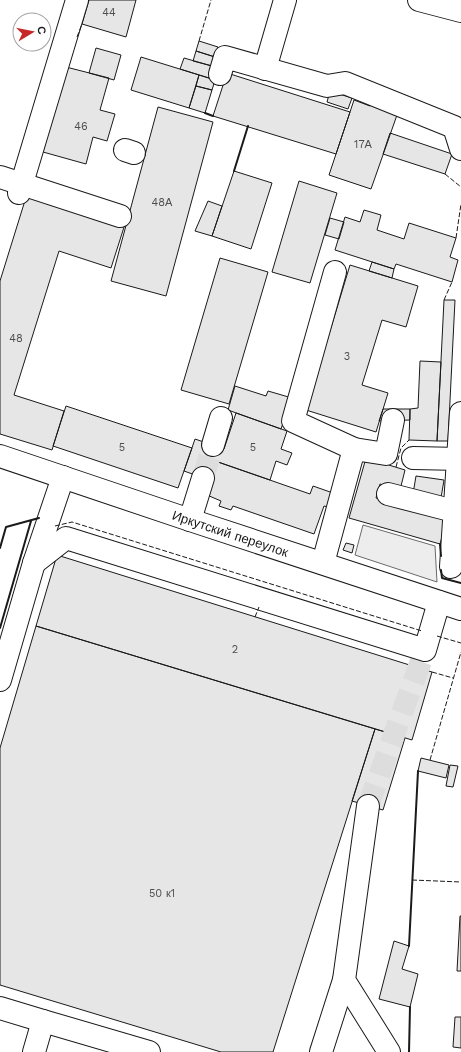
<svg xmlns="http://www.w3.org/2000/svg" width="461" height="1052" font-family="'Work Sans',sans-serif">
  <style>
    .built { fill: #ededed; stroke: #6a6a6a }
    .building { fill: #e6e6e6; stroke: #1a1a1a }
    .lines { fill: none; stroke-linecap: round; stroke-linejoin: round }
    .minor-tunnel { stroke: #ddd; stroke-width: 22; stroke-dasharray: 22 11; stroke-linecap: butt }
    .minor-casing { stroke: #1a1a1a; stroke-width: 24 }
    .minor { stroke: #fff; stroke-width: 22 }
    .fence { stroke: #1a1a1a; stroke-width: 1; stroke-dasharray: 5 2; stroke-linecap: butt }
    .wall { stroke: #1a1a1a; stroke-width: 2 }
    .labels { text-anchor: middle; stroke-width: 3; stroke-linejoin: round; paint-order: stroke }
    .number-label { font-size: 11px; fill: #4d4d4d }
    .street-label { font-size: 13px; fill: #1a1a1a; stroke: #fff }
  </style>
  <rect width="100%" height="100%" fill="#fff"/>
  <path class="built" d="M 363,525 L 435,546 L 437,582 L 355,555 Z"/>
  <path class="building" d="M 89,0 L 136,0 L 126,37 L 82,24 Z
    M 199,41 L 218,47 L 215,57 L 196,51 Z
    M 96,48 L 121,55 L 114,80 L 89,73 Z
    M 196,51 L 215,57 L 212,66 L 193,61 Z
    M 141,57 L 199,75 L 189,108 L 131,90 Z
    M 184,58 L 212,66 L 209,78 L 180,69 Z
    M 66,67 L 109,78 L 100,110 L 115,114 L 107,141 L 93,137 L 86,164 L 43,152 Z
    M 227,73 L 350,112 L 336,154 L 213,116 Z
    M 199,75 L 215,80 L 212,90 L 196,86 Z
    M 196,86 L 212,90 L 205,113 L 189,108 Z
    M 330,91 L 352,98 L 348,109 L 327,102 Z
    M 354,100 L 370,106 L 372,100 L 385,104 L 382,110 L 397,115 L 371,189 L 329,175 Z
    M 158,107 L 213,122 L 166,296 L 111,281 Z
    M 390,133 L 452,154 L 445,174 L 383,154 Z
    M 234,171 L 272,183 L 251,249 L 212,236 Z
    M 299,181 L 337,193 L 310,283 L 272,272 Z
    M 27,194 L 125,224 L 111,268 L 59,251 L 14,395 L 64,411 L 52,450 L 0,434 L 0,281 Z
    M 208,201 L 222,206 L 212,236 L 195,231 Z
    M 364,210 L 381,215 L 377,230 L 404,239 L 409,223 L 456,238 L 450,257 L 458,260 L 452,282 L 396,264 L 394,269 L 335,250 L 345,217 L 360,222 Z
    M 330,218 L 344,222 L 339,239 L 325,235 Z
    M 220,258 L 268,272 L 229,404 L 181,390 Z
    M 372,262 L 394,269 L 392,278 L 369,271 Z
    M 350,265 L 418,286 L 406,327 L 382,320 L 362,385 L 388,393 L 376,432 L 306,410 Z
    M 444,300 L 455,300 L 448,441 L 437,441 Z
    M 420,361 L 441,362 L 437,441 L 409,440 L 410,409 L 418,408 Z
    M 235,386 L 266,396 L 268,391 L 292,398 L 281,429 L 228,410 Z
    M 66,406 L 192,448 L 178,488 L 53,446 Z
    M 383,409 L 410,409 L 410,420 L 379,421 Z
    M 236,413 L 287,431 L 281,449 L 292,453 L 287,465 L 276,461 L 270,480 L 218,462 L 212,481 L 184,471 L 195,439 L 224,449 Z
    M 366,458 L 405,470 L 400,490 L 380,484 L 376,498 L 447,518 L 440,544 L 349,518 Z
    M 218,462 L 310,494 L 313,486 L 333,493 L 328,507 L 324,506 L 314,534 L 233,506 L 231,510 L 219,506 L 221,501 L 207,495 Z
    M 416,476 L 444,480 L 441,498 L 413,494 Z
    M 346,543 L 354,545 L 352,553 L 343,550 Z
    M 57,555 L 432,672 L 412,740 L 36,626 Z
    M 36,626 L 375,729 L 273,1052 L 221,1052 L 0,985 L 0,748 Z
    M 375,729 L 405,738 L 383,810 L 352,801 Z
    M 421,758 L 449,765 L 446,778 L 418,771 Z
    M 450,765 L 458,766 L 453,787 L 446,786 Z
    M 460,916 L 461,916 L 461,971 L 457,971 Z
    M 394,941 L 409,946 L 402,969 L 418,974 L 410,1007 L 379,999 Z
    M 455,1017 L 461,1017 L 461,1048 L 453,1047 Z"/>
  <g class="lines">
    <path class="minor-tunnel" d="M 203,478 L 213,445
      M 368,806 L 425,650"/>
    <g class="minor-casing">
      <g id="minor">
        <path d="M 419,0 L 461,11"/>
        <path d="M 265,69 L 285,0"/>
        <path d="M 220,74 L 225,57 L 327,86 L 345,83 L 454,127 L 461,149"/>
        <path d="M 125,150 L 134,153"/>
        <path d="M 0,177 L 120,216"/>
        <path d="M 19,193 L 77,0"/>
        <path d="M 335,272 L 293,421 L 354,449"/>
        <path d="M 213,445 L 221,418"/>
        <path id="s1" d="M 0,456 L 190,520 L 461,609"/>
        <path d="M 413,458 L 461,459"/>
        <path d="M 388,494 L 454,511"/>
        <path d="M 190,520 L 203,478"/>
        <path d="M 34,563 L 66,538 L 425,650 L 439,602"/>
        <path d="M 323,563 L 354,449 L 386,454 L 393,420"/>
        <path d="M 451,567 L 461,413"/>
        <path d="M 0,680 L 34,563 L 63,477"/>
        <path d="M 368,806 L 344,980 L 389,1052"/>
        <path d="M 0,1008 L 43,1021"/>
        <path d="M 34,1052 L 43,1021 L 149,1052"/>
        <path d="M 321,1052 L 344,980"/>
      </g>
    </g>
    <use href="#minor" class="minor"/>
    <path class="fence" d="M 77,37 L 82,24
      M 199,41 L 211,0
      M 445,174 L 461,187
      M 456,238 L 461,204
      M 444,300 L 452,282
      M 396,467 L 401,448 L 409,440
      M 55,526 L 72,522 L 422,631
      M 255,617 L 259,607
      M 437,636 L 461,643
      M 432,672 L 453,678
      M 430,760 L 461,652
      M 412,880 L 461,882
      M 409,1052 L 410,1052"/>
    <path class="wall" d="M 205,113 L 213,116
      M 234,171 L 248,126
      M 440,544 L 441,556
      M 0,548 L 6,527 L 39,518
      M 441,570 L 442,578 L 461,583
      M 0,628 L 31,521
      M 409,946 L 418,771
      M 409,1052 L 410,1007"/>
  </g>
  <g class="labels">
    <g class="number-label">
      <text x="109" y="16">44</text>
      <text x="81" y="130">46</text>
      <text x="363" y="148">17А</text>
      <text x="162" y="206">48А</text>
      <text x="16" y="342">48</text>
      <text x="347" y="360">3</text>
      <text x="122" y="451">5</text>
      <text x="253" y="451">5</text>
      <text x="235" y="653">2</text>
      <text x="162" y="897">50 к1</text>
    </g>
    <g class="street-label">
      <text dy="5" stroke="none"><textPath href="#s1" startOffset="243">Иркутский переулок</textPath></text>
    </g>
  </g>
  <g transform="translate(32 32) rotate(80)"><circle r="19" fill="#ffffff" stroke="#a3a3a3"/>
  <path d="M0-3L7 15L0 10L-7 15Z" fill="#c62828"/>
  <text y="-6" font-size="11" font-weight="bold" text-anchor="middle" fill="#1a1a1a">С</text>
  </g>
</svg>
